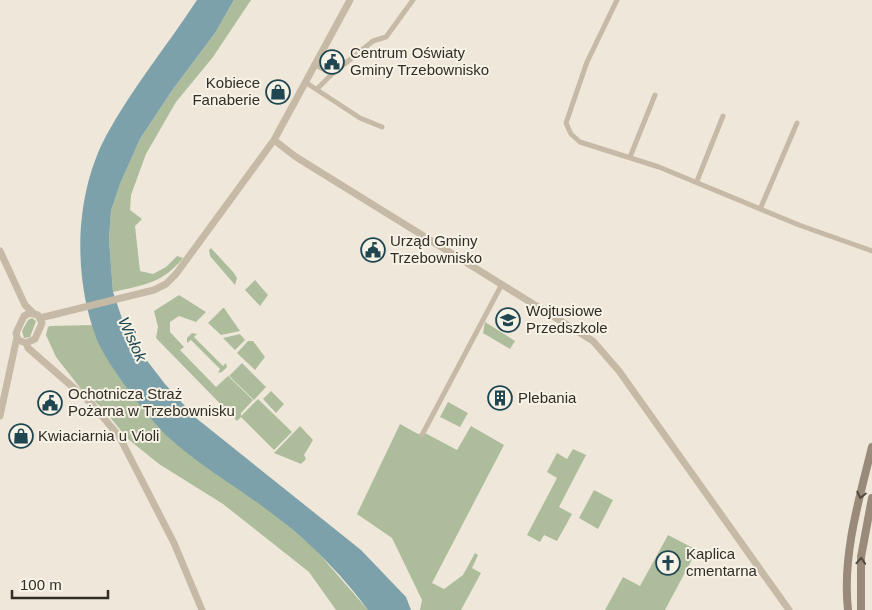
<svg xmlns="http://www.w3.org/2000/svg" width="872" height="610" font-family="Helvetica,sans-serif">
  <style>
    .green { fill: #adbd9c }
    .water { fill: #7ca1aa }
    .lines { fill: none; stroke-linecap: round; stroke-linejoin: round }
    .minor { stroke: #c6baa7; stroke-width: 5 }
    .tertiary { stroke: #c6baa7; stroke-width: 7 }
    .secondary { stroke: #998a79; stroke-width: 8 }
    .oneway { stroke: #524940 }
    .labels { text-anchor: middle; stroke-width: 4; stroke-linejoin: round; paint-order: stroke }
    .poi-label { font-size: 15px; fill: #332d27; stroke: #f7f2e6; text-anchor: start }
    .water-label { font-size: 16px; font-style: italic; fill: #204751; stroke: #f7f2e6 }
  </style>
  <rect width="100%" height="100%" fill="#efe8da"/>
  <path class="green" d="M 234,0 L 251,0 L 213,57 L 176,102 L 146,154 L 131,195 L 130,210 L 142,219 L 135,226 L 140,271 L 153,274 L 166,267 L 177,256 L 183,258 C 163,283 144,285 113,292 L 109,239 L 111,211 L 120,184 L 140,139 L 171,92 L 215,33 Z
    M 211,248 L 234,273 L 237,278 L 235,285 L 210,256 L 209,250 Z
    M 255,280 L 268,295 L 260,306 L 245,290 Z
    M 179,295 L 206,312 L 196,322 L 179,316 L 170,322 L 170,332 L 184,347 L 180,350 L 216,387 L 228,376 L 253,400 L 241,413 L 241,416 L 258,399 L 292,432 L 274,450 L 241,417 L 237,421 L 156,338 L 158,327 L 154,311 Z
    M 223,308 L 224,308 L 240,331 L 221,335 L 208,323 Z
    M 32,318 L 36,321 L 30,337 L 24,338 L 22,331 L 28,320 Z
    M 485,322 L 515,341 L 510,349 L 483,333 Z
    M 93,325 L 98,342 L 282,521 L 314,548 L 368,610 L 336,610 L 309,572 L 223,504 L 159,464 L 128,439 L 103,409 L 81,389 L 56,357 L 46,335 L 48,327 L 50,326 Z
    M 192,333 L 197,334 L 194,337 L 223,366 L 226,363 L 227,367 L 222,372 L 218,373 L 220,369 L 191,340 L 187,343 L 187,338 Z
    M 240,334 L 245,340 L 235,350 L 223,338 Z
    M 248,341 L 253,341 L 265,357 L 255,370 L 237,353 Z
    M 242,363 L 266,387 L 254,400 L 229,376 Z
    M 271,391 L 284,404 L 276,413 L 263,399 Z
    M 448,402 L 468,413 L 460,427 L 440,417 Z
    M 400,424 L 418,434 L 425,433 L 457,450 L 471,426 L 504,445 L 432,583 L 444,589 L 463,575 L 475,553 L 478,555 L 472,568 L 481,573 L 461,610 L 420,610 L 422,600 L 392,538 L 357,514 Z
    M 300,426 L 313,440 L 304,455 L 306,459 L 301,464 L 274,453 Z
    M 573,449 L 586,455 L 559,507 L 572,514 L 557,541 L 544,535 L 540,542 L 527,535 L 557,478 L 547,472 L 557,453 L 567,459 Z
    M 594,490 L 613,500 L 598,529 L 579,518 Z
    M 668,535 L 697,550 L 665,610 L 605,610 L 623,577 L 640,586 Z"/>
  <path class="water" d="M 197,0 L 234,0 L 215,33 L 171,92 L 140,139 L 120,184 L 111,211 L 109,239 L 113,292 L 128,336 L 165,384 L 196,418 L 361,550 L 406,597 L 411,610 L 368,610 C 345,579 314,546 283,522 C 246,492 203,469 167,436 C 147,416 108,366 97,340 C 73,278 74,196 106,136 C 132,88 167,46 197,0 Z"/>
  <g class="lines">
    <path class="minor" d="M 617,0 L 587,62 L 566,123 L 571,134 L 580,142 L 659,167 L 799,225 L 872,251
      M 314,64 L 332,74
      M 305,82 L 360,118 L 382,127
      M 317,89 L 332,74 L 373,41 L 386,37 L 413,0
      M 630,157 L 655,95
      M 697,181 L 723,116
      M 761,207 L 797,123
      M 422,435 L 502,284"/>
    <path class="tertiary" d="M 274,140 L 296,157 L 593,341 L 619,371 L 789,610
      M 0,251 L 25,305 L 33,313
      M 30,313 L 38,315 L 42,323 L 35,339 L 26,343 L 18,340 L 16,333 L 24,316 Z
      M 40,318 L 154,290 L 166,284 L 176,274 L 274,140 L 350,0
      M 26,343 L 28,348 L 90,402 L 119,436 L 174,543 L 202,610
      M 0,416 L 17,337"/>
    <path class="secondary" d="M 848,610 C 842,555 859,500 872,447
      M 861,610 L 861,557 L 872,498"/>
  </g>
  <defs><path id="oneway-chevron" d="M-2-3.5L2.5 0L-2 3.5" fill="none" stroke-width="1.6" stroke-linecap="round" stroke-linejoin="round" transform="scale(1.25)"/></defs>
  <g class="oneway">
    <use href="#oneway-chevron" transform="translate(861 495) rotate(103)"/>
    <use href="#oneway-chevron" transform="translate(861 561) rotate(-86)"/>
  </g>
  <defs>
    <g id="civic-ring" transform="scale(1.25)"><circle r="9.5" fill="#f7f2e6" stroke="#204751" stroke-width="1.5"/><path d="M-.6-6.5H3V-4.5H.6V-3L4-1V1h2V6H-6V1h2V-1L-.6-3ZM-1.2 2.5V6h2.4V2.5Z" fill="#204751"/></g>
    <g id="shop-ring" transform="scale(1.25)"><circle r="9.5" fill="#f7f2e6" stroke="#204751" stroke-width="1.5"/><path d="M-5-2.5h2.3a2.7 3.5 0 0 1 5.4 0H5L5.5 6h-11ZM-1.5-2.5h3a1.5 2.3 0 0 0-3 0Z" fill="#204751"/></g>
    <g id="school-ring" transform="scale(1.25)"><circle r="9.5" fill="#f7f2e6" stroke="#204751" stroke-width="1.5"/><path d="M0-5L7-2L0 1L-7-2ZM-4 1L0 2.5L4 1V4Q0 6-4 4Z" fill="#204751"/></g>
    <g id="building-ring" transform="scale(1.25)"><circle r="9.5" fill="#f7f2e6" stroke="#204751" stroke-width="1.5"/><path d="M-4-6H4V6H1V3H-1V6H-4ZM-2.5-4.3h1.7v1.8h-1.7ZM.8-4.3h1.7v1.8H.8ZM-2.5-1h1.7V.8h-1.7ZM.8-1h1.7V.8H.8Z" fill="#204751"/></g>
    <g id="church-ring" transform="scale(1.25)"><circle r="9.5" fill="#f7f2e6" stroke="#204751" stroke-width="1.5"/><path d="M-1.2-6h2.4v3.5h3.3v2.4h-3.3V6h-2.4V-.1h-3.3v-2.4h3.3Z" fill="#204751"/></g>
  </defs>
  <g fill-rule="evenodd">
    <use href="#civic-ring" x="332" y="62"/>
    <use href="#shop-ring" x="278" y="92"/>
    <use href="#civic-ring" x="373" y="250"/>
    <use href="#school-ring" x="508" y="320"/>
    <use href="#building-ring" x="500" y="398"/>
    <use href="#civic-ring" x="50" y="403"/>
    <use href="#shop-ring" x="21" y="436"/>
    <use href="#church-ring" x="668" y="563"/>
  </g>
  <g class="labels">
    <g class="poi-label">
      <text x="350" y="58">Centrum Oświaty<tspan x="350" dy="17">Gminy Trzebownisko</tspan></text>
      <text x="260" y="88" text-anchor="end">Kobiece<tspan x="260" dy="17">Fanaberie</tspan></text>
      <text x="390" y="246">Urząd Gminy<tspan x="390" dy="17">Trzebownisko</tspan></text>
      <text x="526" y="316">Wojtusiowe<tspan x="526" dy="17">Przedszkole</tspan></text>
      <text x="68" y="399">Ochotnicza Straż<tspan x="68" dy="17">Pożarna w Trzebownisku</tspan></text>
      <text x="518" y="403">Plebania</text>
      <text x="38" y="441">Kwiaciarnia u Violi</text>
      <text x="686" y="559">Kaplica<tspan x="686" dy="17">cmentarna</tspan></text>
    </g>
    <g class="water-label">
      <text transform="translate(133 339) rotate(65)" y="6">Wisłok</text>
    </g>
  </g>
  <path d="M12 590v8h96v-8" fill="none" stroke="#332d27" stroke-width="2.5"/>
  <text x="20" y="590" font-size="15" fill="#332d27" stroke="#f7f2e6" stroke-width="4" paint-order="stroke">100 m</text>
</svg>
